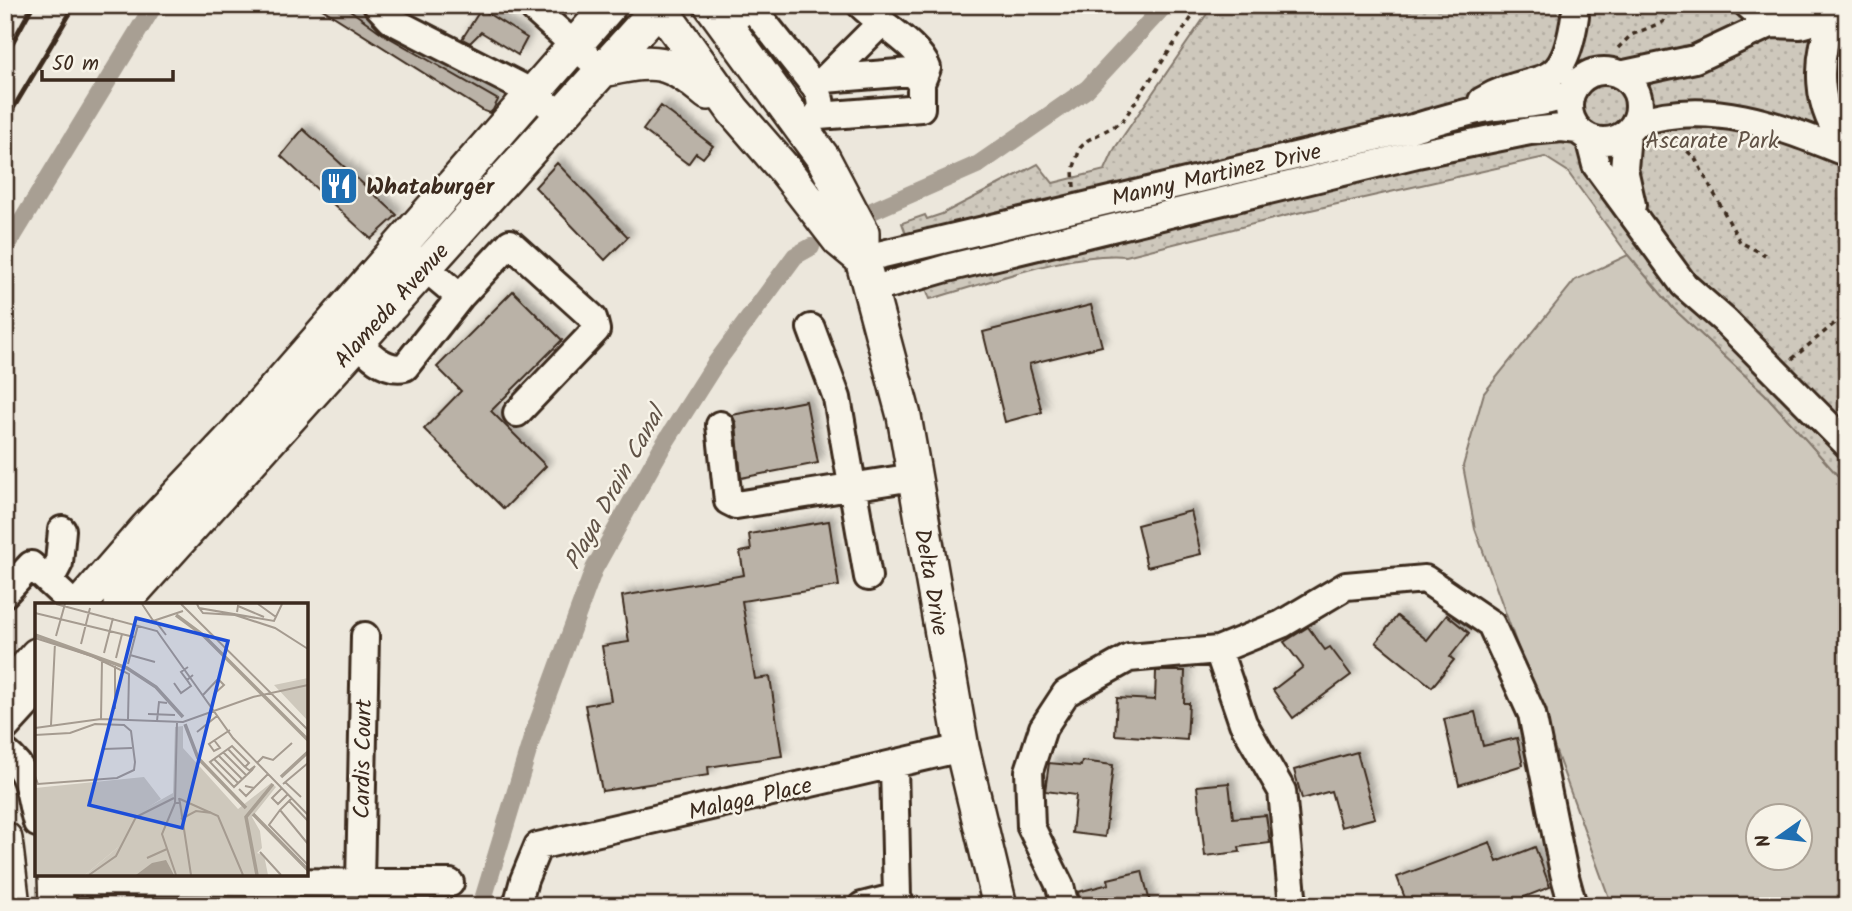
<svg xmlns="http://www.w3.org/2000/svg" width="1852" height="911" font-family="Kalam,sans-serif">
  <style>
    .grass { fill: #cec8bc; stroke: #84796d; stroke-width: 2; fill-rule: evenodd }
    .park { fill: url(#park-dots); stroke: #84796d; stroke-width: 2 }
    .lines { fill: none; stroke-linecap: round; stroke-linejoin: round }
    .canal { stroke: #a89f93; stroke-width: 18 }
    .building { fill: #bab2a7; stroke: #3b2a1e; stroke-width: 2; filter: url(#shadow) }
    .minor-casing { stroke: #3b2a1e; stroke-width: 32 }
    .major-casing { stroke: #3b2a1e; stroke-width: 38 }
    .path { stroke: #3b2a1e; stroke-width: 3.5; stroke-dasharray: 5 5; stroke-linecap: butt }
    .minor { stroke: #f7f3e8; stroke-width: 26 }
    .major { stroke: #f7f3e8; stroke-width: 33 }
    .rail { stroke: #3b2a1e; stroke-width: 5 }
    .labels { text-anchor: middle; stroke-width: 5; stroke-linejoin: round; paint-order: stroke }
    .park-label { font-size: 23px; fill: #605246; stroke: #f7f3e8 }
    .street-label { font-size: 23px; fill: #3b2a1e; stroke: #f7f3e8 }
    .poi-label { font-size: 23px; font-weight: bold; fill: #3b2a1e; stroke: #f7f3e8; text-anchor: start }
    .water-label { font-size: 24px; font-style: italic; fill: #615347; stroke: #f7f3e8 }
    .inset-river { fill: none; stroke: #a89f93; stroke-width: 3.5 }
    .inset-road { fill: none; stroke: #a59b90; stroke-width: 2 }
    .view { fill: #1d4ed8; fill-opacity: 0.15; stroke: #1d4ed8; stroke-width: 3.5 }
    .inset-edge { fill: none; stroke: #3b2a1e; stroke-width: 3.5 }
  </style>
  <defs>
    <pattern id="park-dots" width="8" height="8" patternUnits="userSpaceOnUse" patternTransform="scale(1.75)"><rect width="8" height="8" fill="#cec8bc"/><path d="M2 2h.1M6 6h.1" fill="none" stroke="#b2aca1" stroke-width="1.8" stroke-linecap="round"/></pattern>
    <filter id="shadow"><feDropShadow dx="5.5" dy="-5.5" stdDeviation="3.5" flood-color="#0004"/></filter>
  </defs>
  <rect width="100%" height="100%" fill="#ece7dc"/>
  <filter id="ink" filterUnits="userSpaceOnUse"><feTurbulence type="fractalNoise" baseFrequency=".0143" numOctaves="2"/><feDisplacementMap in="SourceGraphic" scale="14" xChannelSelector="R" yChannelSelector="G"/><feConvolveMatrix kernelMatrix="1 2 1 2 8 2 1 2 1" color-interpolation-filters="sRGB"/></filter>
  <g filter="url(#ink)">
    <path class="grass" d="M 1628,255 L 1674,309 L 1765,394 L 1847,486 L 1847,906 L 1612,906 L 1475,529 L 1463,466 L 1484,393 L 1575,280 ZM 1758,816 L 1800,816 L 1800,858 L 1758,858 Z"/>
    <path class="park" d="M 1213,5 L 1847,5 L 1847,486 L 1765,394 L 1674,309 L 1628,255 L 1567,171 L 1545,157 L 1293,214 L 1126,256 C 1069,251 987,284 930,299 L 902,223 L 925,215 L 927,219 L 942,214 L 1038,164 L 1053,183 L 1105,170 L 1115,148 Z"/>
    <g class="lines">
      <path class="canal" d="M 872,211 L 979,164 L 1087,89 L 1165,5
        M 5,249 L 154,5
        M 481,906 L 532,738 L 594,569 L 661,449 L 715,364 L 795,256 L 811,247"/>
    </g>
    <path class="building" d="M 316,5 L 343,5 L 383,34 L 498,100 L 493,110 L 490,113 L 484,111 Z
      M 481,9 L 527,38 L 518,55 L 481,32 L 470,43 L 462,39 Z
      M 661,106 L 713,146 L 703,158 L 696,153 L 688,164 L 643,130 Z
      M 303,129 L 397,215 L 371,239 L 281,156 Z
      M 557,163 L 628,237 L 605,260 L 535,187 Z
      M 513,291 L 562,340 L 491,411 L 546,466 L 504,509 L 424,429 L 461,391 L 437,367 Z
      M 1091,305 L 1102,346 L 1029,364 L 1042,412 L 1005,422 L 983,332 Z
      M 806,401 L 818,463 L 741,478 L 736,423 L 732,415 Z
      M 1191,511 L 1201,554 L 1147,567 L 1137,525 Z
      M 829,521 L 839,586 L 742,601 L 755,679 L 770,677 L 782,756 L 708,767 L 709,775 L 602,791 L 585,705 L 611,701 L 602,646 L 629,642 L 622,596 L 744,575 L 740,552 L 751,550 L 749,534 Z
      M 1447,615 L 1469,633 L 1450,657 L 1454,660 L 1432,687 L 1376,642 L 1397,616 L 1427,640 Z
      M 1308,627 L 1325,650 L 1330,647 L 1351,675 L 1293,718 L 1273,690 L 1303,667 L 1284,642 Z
      M 1156,671 L 1185,671 L 1184,703 L 1189,703 L 1187,740 L 1115,735 L 1117,698 L 1155,700 Z
      M 1475,712 L 1483,746 L 1517,738 L 1523,765 L 1459,785 L 1444,719 Z
      M 1357,752 L 1375,818 L 1341,827 L 1331,791 L 1302,799 L 1294,770 Z
      M 1082,761 L 1113,765 L 1105,837 L 1072,833 L 1076,795 L 1045,791 L 1049,763 L 1081,766 Z
      M 1229,783 L 1233,818 L 1266,815 L 1270,843 L 1239,847 L 1240,852 L 1205,856 L 1197,786 Z
      M 1490,842 L 1497,862 L 1535,847 L 1550,887 L 1509,903 L 1510,906 L 1408,906 L 1397,877 Z
      M 1142,871 L 1151,906 L 1081,906 L 1078,892 L 1109,884 L 1108,879 Z"/>
    <g class="lines">
      <g class="minor-casing">
        <path id="minor" d="M 377,5 L 391,20 L 533,93 L 561,115
          M 1748,5 L 1770,24
          M 535,10 L 602,70
          M 1833,16 C 1816,58 1814,109 1847,145
          M 727,26 L 750,5 L 816,88 C 824,105 822,114 807,126
          M1569 106a35 35 0 1 1 70 0a35 35 0 1 1-70 0Z
          M 1620,75 L 1695,59 L 1770,24 L 1800,25 L 1833,16 L 1847,6
          M 825,79 L 911,72 L 921,83
          M 820,84 L 880,24
          M 1482,101 C 1538,68 1563,100 1575,16
          M 819,116 L 921,108 L 921,83 L 927,68 C 918,44 881,25 861,5
          M 1635,123 C 1709,98 1778,125 1847,153
          M 1627,134 L 1624,169 L 1632,205
          M 1589,138 L 1596,165 L 1684,285 L 1724,320 L 1847,444
          M 862,259 L 1413,128 C 1440,120 1467,111 1495,107 C 1522,104 1545,104 1571,93
          M 871,290 L 947,268 L 1417,154 L 1530,131 L 1562,128 L 1578,130
          M 460,297 L 510,243 L 593,318 L 596,330 L 517,413
          M 811,328 L 837,398 L 868,577
          M 344,329 C 360,344 381,373 405,367 L 460,297 L 410,255
          M 720,425 L 728,501 L 736,505 L 914,477
          M 49,582 L 59,563 L 62,530
          M 5,593 L 31,565 L 74,605
          M 1218,650 L 1243,723 L 1282,791 L 1293,906
          M 5,728 L 37,693
          M 5,752 C 32,774 28,792 37,823
          M 894,765 L 897,897 L 901,906
          M 53,874 L 55,881 L 450,883
          M 360,883 L 365,636
          M 517,906 L 524,880 L 538,846 L 962,748
          M 862,906 L 897,897
          M 1065,906 L 1060,886 L 1031,827 L 1029,771 L 1043,728 L 1066,693 L 1129,658 L 1218,650 L 1282,624 L 1346,586 L 1425,579 L 1491,624 L 1532,714 L 1564,873 L 1573,906"/>
      </g>
      <g class="major-casing">
        <path id="major" d="M 658,5 L 733,110 L 785,170 L 839,240 L 862,259
          M 711,5 L 823,158 L 862,232 L 862,259 L 904,416 L 962,748 L 1000,906
          M 602,70 C 656,60 664,56 708,93
          M 80,605 L 147,528 L 233,437 L 610,5
          M 121,605 L 661,5
          M 5,692 L 37,655
          M 5,839 L 13,906
          M 55,874 L 56,906"/>
      </g>
      <path class="path" d="M 1618,48 L 1631,35 L 1663,22 L 1668,5
        M 1676,136 L 1677,142 L 1695,158 L 1740,242 L 1765,255
        M 1074,187 L 1073,170 L 1080,148 L 1088,140 L 1122,122 L 1200,5
        M 1792,359 L 1847,313"/>
      <use href="#minor" class="minor"/>
      <use href="#major" class="major"/>
      <path class="rail" d="M 5,56 L 33,5
        M 5,122 L 75,5"/>
    </g>
  </g>
  <defs>
    <g id="restaurant-square" transform="scale(2.0125)"><rect x="-9" y="-9" width="18" height="18" rx="4" fill="#1f6fb2" stroke="#f7f3e8"/><path d="M-5-6h1v4h1v-4h1v4h1v-4h1v5L-1.5 .5V6h-2V.5L-5-1ZM5-6V6H3V1.5H1.5Q1.5-4 5-6Z" fill="#fff"/></g>
  </defs>
  <g fill-rule="evenodd">
    <use href="#restaurant-square" x="339" y="186"/>
  </g>
  <g class="labels">
    <g class="park-label">
      <text x="1712" y="148">Ascarate Park</text>
    </g>
    <g class="street-label">
      <text transform="translate(1216 174) rotate(-13)" y="8">Manny Martinez Drive</text>
      <text transform="translate(391 305) rotate(-48)" y="8">Alameda Avenue</text>
      <text transform="translate(932 582) rotate(80)" y="8">Delta Drive</text>
      <text transform="translate(362 759) rotate(-89)" y="8">Cardis Court</text>
      <text transform="translate(750 798) rotate(-13)" y="8">Malaga Place</text>
    </g>
    <g class="poi-label">
      <text x="366" y="194">Whataburger</text>
    </g>
    <g class="water-label">
      <text transform="translate(614 488) rotate(-61)" y="8">Playa Drain Canal</text>
    </g>
  </g>
  <g transform="translate(35 603)">
    <rect width="273" height="273" fill="#ece7dc"/>
    <path d="M 273,75 L 273,118 L 239,82 ZM 109,174 L 126,196 L 109,207 L 82,245 L 50,272 L 0,272 L 0,185 Z" fill="#cec8bc"/>
    <path d="M 148,123 L 148,145 L 203,206 L 236,180 L 241,184 L 217,214 L 225,228 L 227,245 L 222,250 L 229,252 L 233,272 L 50,272 L 82,245 L 97,213 L 138,190 L 140,124 Z" fill="#cec8bc"/>
    <path d="M 131,257 L 139,272 L 101,272 L 117,260 Z" fill="#a89f93"/>
    <path class="inset-river" d="M 141,12 L 168,32 L 273,137M 0,32 L 92,65 L 121,84 L 148,114M 150,121 L 163,155 L 211,205M 246,174 L 273,149M 218,211 L 273,267M 222,272 L 211,214 L 238,181"/>
    <path class="inset-road" d="M 21,1 L 122,28 L 198,135 L 273,212M 107,1 L 119,19M 146,1 L 273,127M 162,1 L 164,5 L 239,18 L 247,1M 223,1 L 241,14M 164,5 L 168,10 L 200,12 L 240,25 L 273,46M 202,9 L 203,3 L 229,14M 0,10 L 99,34M 101,16 L 121,19 L 131,32M 118,18 L 148,8M 21,33 L 30,1M 0,35 L 57,53 L 94,71 L 93,116M 46,41 L 55,5M 69,50 L 78,15M 95,52 L 120,59M 81,55 L 87,31M 93,61 L 103,22M 153,64 L 146,69 L 152,77 L 158,72M 139,80 L 146,90 L 156,83 L 152,77M 168,92 L 183,76 L 189,82 L 179,91M 80,106 L 80,63M 113,111 L 140,112M 66,116 L 67,57M 122,118 L 124,99 L 132,100M 142,119 L 140,200 L 145,200 L 144,195M 16,122 L 20,40M 0,125 L 66,116 L 148,119 L 218,94 L 273,82M 162,129 L 182,113M 0,132 L 35,130 L 60,121 L 89,122 L 96,128 L 100,159 L 99,167 L 82,175 L 3,181 L 0,173M 179,137 L 185,145 L 179,148 L 174,141 L 195,127M 69,146 L 97,145M 193,146 L 210,164M 188,149 L 211,172M 184,153 L 207,176M 179,156 L 203,180M 222,160 L 228,154 L 238,157 L 257,140M 215,168 L 210,164 L 214,160 L 197,143 L 175,159 L 199,184 L 217,167 L 220,163 L 215,167M 250,179 L 266,194M 248,181 L 273,160M 210,183 L 219,185 L 233,171M 247,185 L 237,195 L 243,201 L 253,191M 204,186 L 211,193 L 219,185M 257,195 L 245,207 L 273,241M 145,196 L 183,213 L 208,272M 254,198 L 273,218M 140,200 L 127,231 L 141,272M 145,200 L 156,272M 245,207 L 234,222 L 273,262M 146,216 L 161,208 L 177,210M 225,249 L 246,272M 112,255 L 132,246M 54,272 L 81,253 L 101,214 L 139,195"/>
    <path class="view" d="M 101,15 L 193,38 L 147,225 L 54,202 Z"/>
    <rect width="273" height="273" class="inset-edge"/>
  </g>
  <rect width="1852" height="911" fill="none" stroke="#f7f3e8" stroke-width="28"/>
  <rect x="14" y="14" width="1824" height="883" fill="none" stroke="#3b2a1e" stroke-width="2.5" filter="url(#ink)"/>
  <g transform="translate(1779 837) rotate(256)"><circle r="33" fill="#f7f3e8" stroke="#aca397" stroke-width="2"/>
  <path d="M0-5L12 26L0 18L-12 26Z" fill="#1f6fb2"/>
  <text y="-10" font-size="19" font-weight="bold" text-anchor="middle" fill="#3b2a1e">N</text>
  </g>
  <path d="M42 70v10h131v-10" fill="none" stroke="#3b2a1e" stroke-width="3.5"/>
  <text x="52" y="70" font-size="21" fill="#3b2a1e" stroke="#f7f3e8" stroke-width="5" paint-order="stroke">50 m</text>
</svg>
